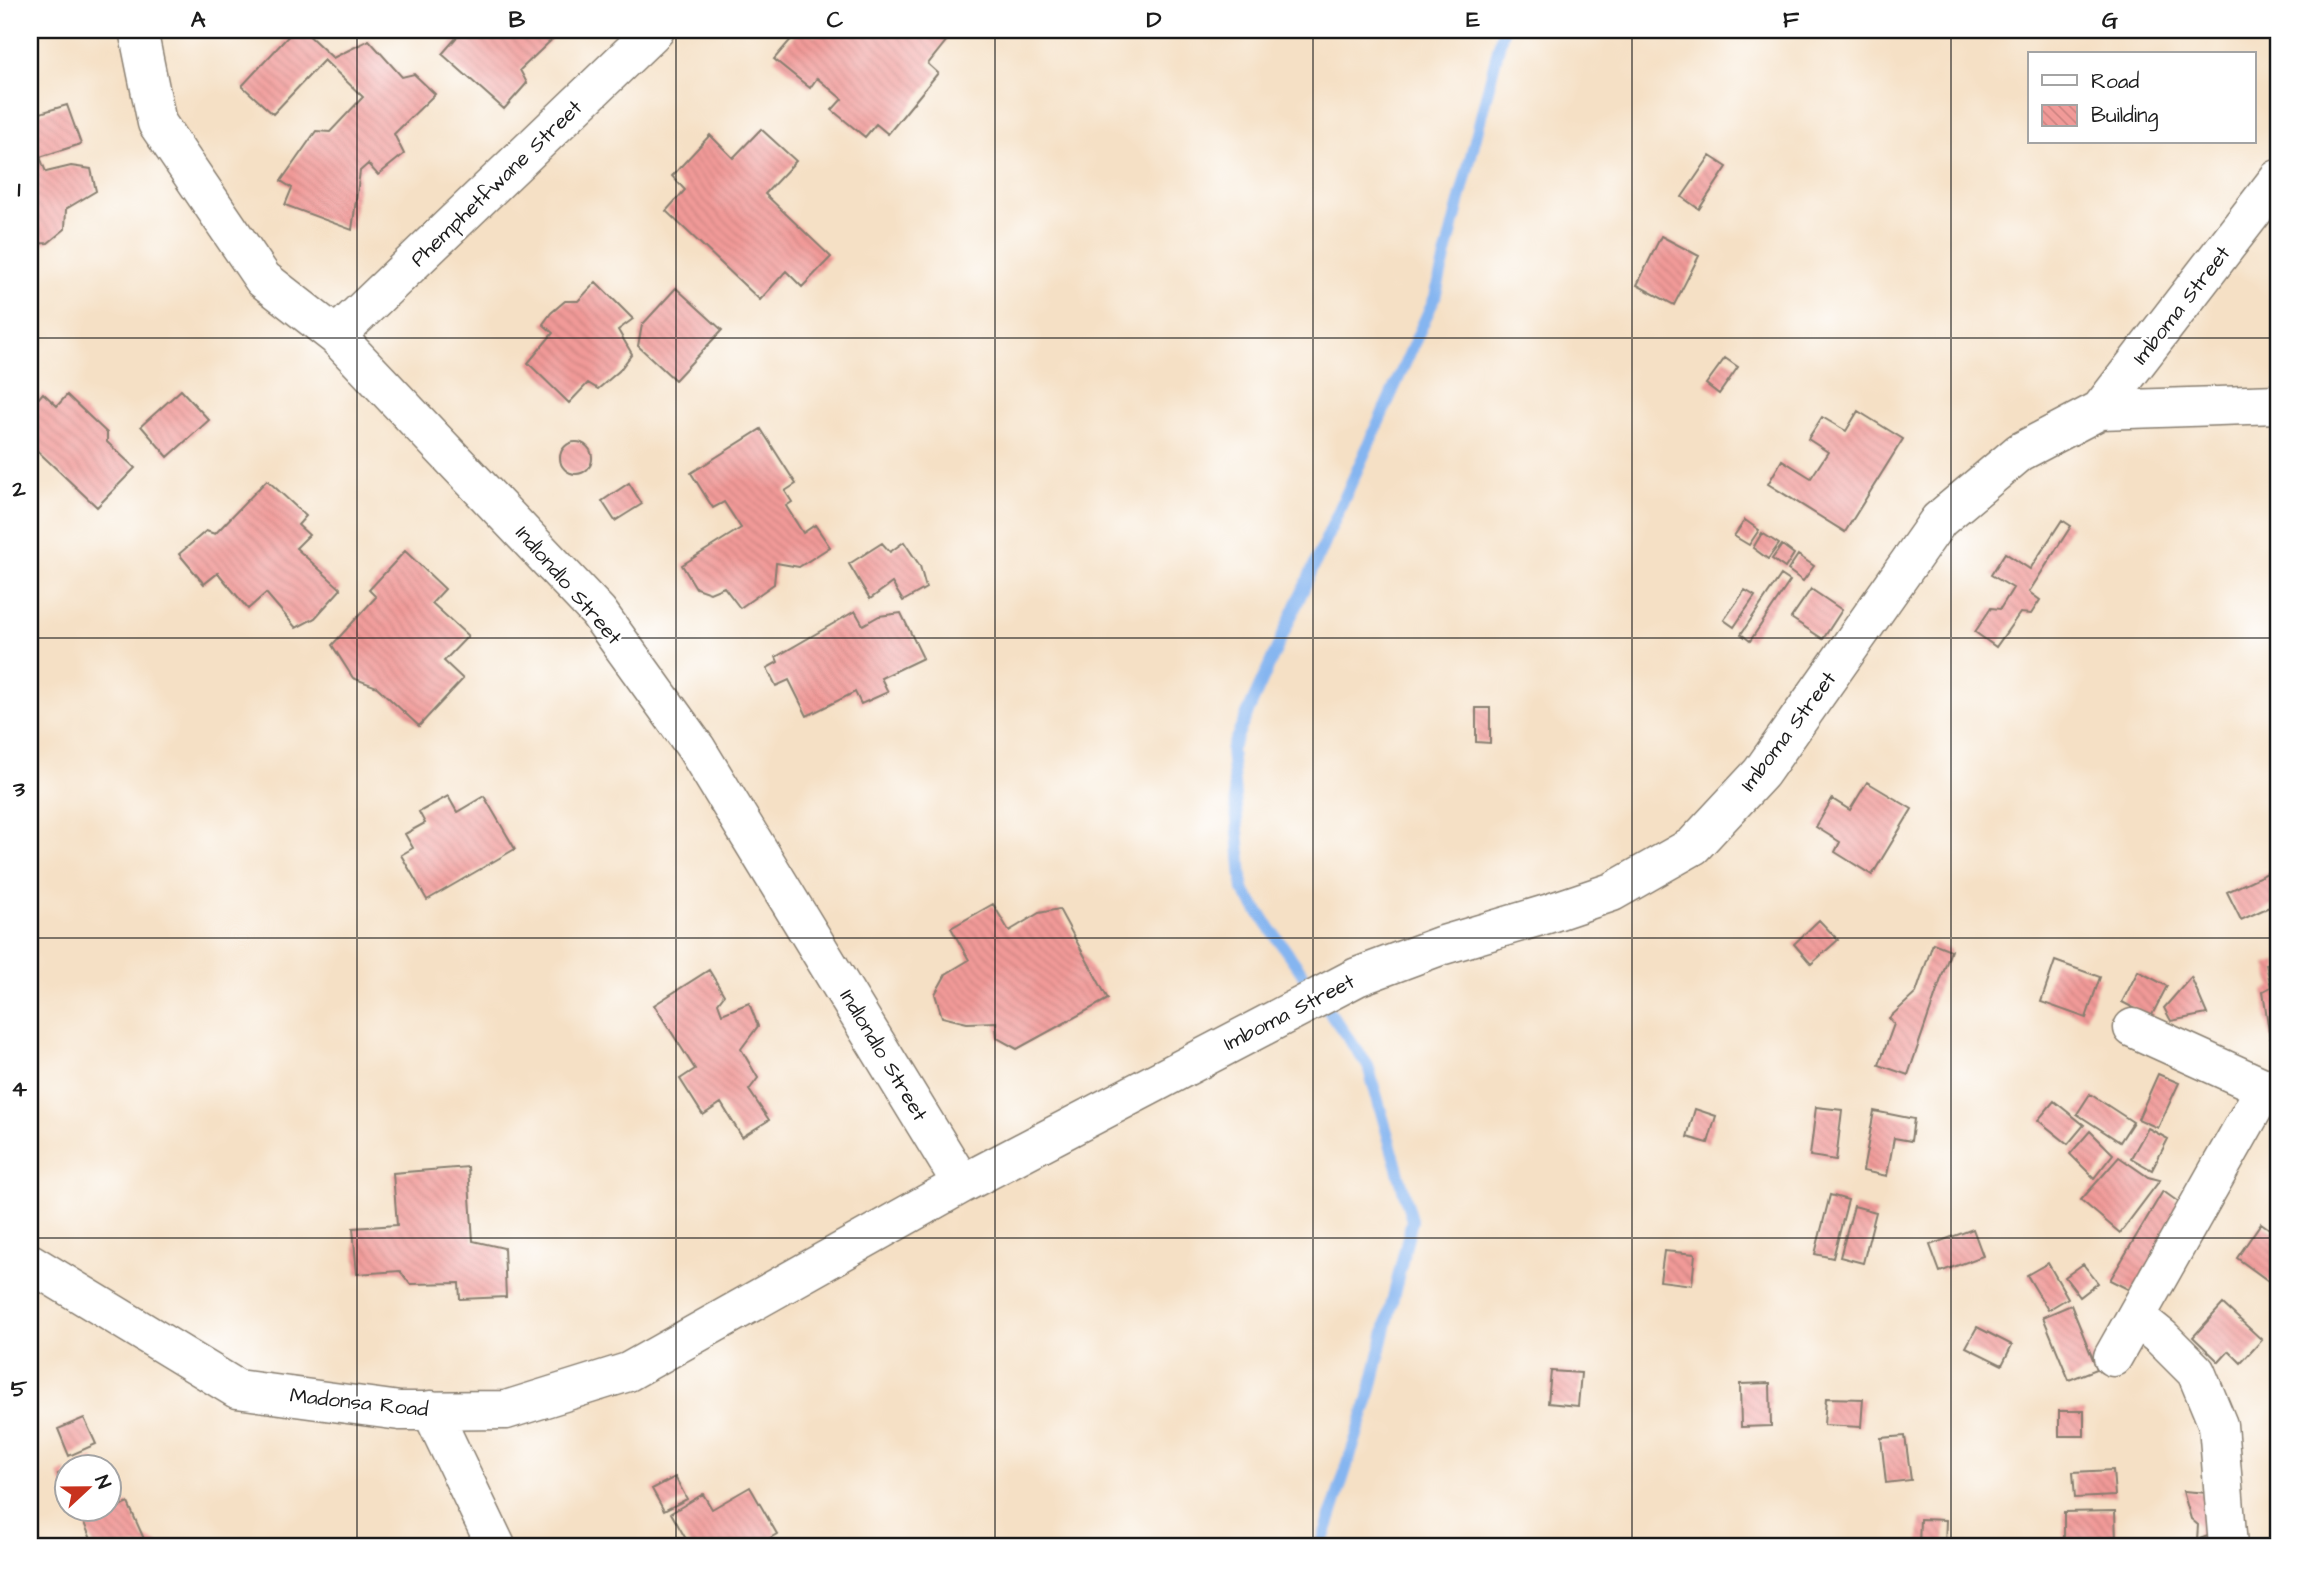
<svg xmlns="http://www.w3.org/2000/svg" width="2308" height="1576" font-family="'Architects Daughter',sans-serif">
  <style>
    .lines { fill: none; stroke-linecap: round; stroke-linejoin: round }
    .stream { stroke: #85b5f0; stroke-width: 12 }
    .building { fill: url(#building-back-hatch) }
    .minor-casing { stroke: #887e70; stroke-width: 41 }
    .minor { stroke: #fff; stroke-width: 38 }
    .grid { fill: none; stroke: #1c1c1c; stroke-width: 2; stroke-opacity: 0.55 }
    .labels { text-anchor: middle; stroke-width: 6; stroke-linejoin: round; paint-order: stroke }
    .street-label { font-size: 21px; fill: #1c1c1c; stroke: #fff }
    .neatline { fill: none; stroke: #1c1c1c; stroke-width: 2.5 }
    .grid-label { font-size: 23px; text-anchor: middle; font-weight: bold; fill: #1c1c1c }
  </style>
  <defs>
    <pattern id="building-back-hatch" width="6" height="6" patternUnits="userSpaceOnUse" patternTransform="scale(1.75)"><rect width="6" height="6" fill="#f19a98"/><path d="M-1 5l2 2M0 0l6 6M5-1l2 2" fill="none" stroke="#ce8482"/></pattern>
  </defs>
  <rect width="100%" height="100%" fill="#fff"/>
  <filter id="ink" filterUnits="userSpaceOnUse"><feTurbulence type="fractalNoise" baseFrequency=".0143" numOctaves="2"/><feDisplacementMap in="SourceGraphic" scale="14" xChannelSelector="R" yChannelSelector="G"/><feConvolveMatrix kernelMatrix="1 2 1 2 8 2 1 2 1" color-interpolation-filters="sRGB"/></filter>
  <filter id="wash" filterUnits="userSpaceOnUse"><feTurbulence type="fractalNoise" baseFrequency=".00686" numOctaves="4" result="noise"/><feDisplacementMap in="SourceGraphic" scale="28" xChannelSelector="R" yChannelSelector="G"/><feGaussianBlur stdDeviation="1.57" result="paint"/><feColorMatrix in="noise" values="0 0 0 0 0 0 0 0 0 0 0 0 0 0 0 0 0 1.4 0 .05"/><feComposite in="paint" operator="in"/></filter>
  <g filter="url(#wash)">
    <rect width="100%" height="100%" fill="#f5e0c5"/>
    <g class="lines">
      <path class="stream" d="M 1321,1546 L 1368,1401 L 1412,1220 L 1368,1066 L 1243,890 L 1231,750 L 1435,297 L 1503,30"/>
    </g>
    <g id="blocks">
      <path class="building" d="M 294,30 L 303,30 L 333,58 L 369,40 L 402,77 L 414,74 L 435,94 L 394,134 L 404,154 L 378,175 L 368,164 L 360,171 L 352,230 L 285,205 L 292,188 L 281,181 L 316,131 L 330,132 L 363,97 L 324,60 L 273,114 L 242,86 Z
        M 463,30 L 562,30 L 520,70 L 527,83 L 504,109 L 442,54 Z
        M 799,30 L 807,30 L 815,36 L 820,30 L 934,30 L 947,40 L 928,64 L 938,73 L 888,134 L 876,124 L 865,137 L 832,110 L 842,99 L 817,78 L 810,88 L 774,59 Z
        M 67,105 L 81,144 L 40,157 L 46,172 L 71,166 L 91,169 L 96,191 L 66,209 L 65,229 L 48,243 L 30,244 L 30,116 Z
        M 761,129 L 796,161 L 765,194 L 831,257 L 802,287 L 786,271 L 760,300 L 666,211 L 685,190 L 672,176 L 710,135 L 733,158 Z
        M 1710,156 L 1727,167 L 1699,209 L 1682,197 Z
        M 1661,236 L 1699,256 L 1674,305 L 1637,285 Z
        M 596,282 L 633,319 L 618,330 L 632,354 L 619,371 L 598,389 L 588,383 L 569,403 L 528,363 L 553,333 L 543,324 L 551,313 L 565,301 L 578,301 Z
        M 676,288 L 722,330 L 675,380 L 638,346 L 642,325 Z
        M 1725,358 L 1738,367 L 1719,394 L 1706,384 Z
        M 181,390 L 209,420 L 168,457 L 141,426 Z
        M 43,393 L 57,406 L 67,395 L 107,433 L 107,442 L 135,468 L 97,507 L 30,444 L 30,408 Z
        M 1858,411 L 1903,439 L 1845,532 L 1768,484 L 1782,460 L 1811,478 L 1828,452 L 1808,439 L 1822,417 L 1846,431 Z
        M 761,429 L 796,484 L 785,491 L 792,502 L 786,506 L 803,533 L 815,525 L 830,547 L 799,567 L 776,563 L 774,584 L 740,608 L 724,587 L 710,593 L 696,588 L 682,565 L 741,528 L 724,502 L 713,508 L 691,473 Z
        M560 458a16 16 0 1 1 32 0a16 16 0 1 1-32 0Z
        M 267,480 L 306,516 L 298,525 L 309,535 L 296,548 L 341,589 L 315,618 L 296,628 L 266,593 L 248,609 L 218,573 L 204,584 L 179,554 L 206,531 L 215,534 Z
        M 629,483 L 642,504 L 615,521 L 602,501 Z
        M 1745,520 L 1759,530 L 1749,545 L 1734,536 Z
        M 2062,520 L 2071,526 L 2029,592 L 2040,600 L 2031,614 L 2020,613 L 1996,647 L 1975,632 L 1991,608 L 2000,609 L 2013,588 L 1991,575 L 2005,553 L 2030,569 Z
        M 1762,533 L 1779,544 L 1768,559 L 1753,548 Z
        M 904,542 L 920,566 L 926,588 L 903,601 L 892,583 L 870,599 L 849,564 L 882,543 L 890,552 Z
        M 1782,545 L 1794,554 L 1785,568 L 1772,559 Z
        M 405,551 L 445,589 L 432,603 L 468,636 L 444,661 L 463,679 L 419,726 L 377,687 L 353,678 L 332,645 L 376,597 L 369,590 Z
        M 1798,555 L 1814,566 L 1803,581 L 1788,570 Z
        M 1781,575 L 1790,581 L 1750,641 L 1741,634 Z
        M 1811,589 L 1842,610 L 1823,639 L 1791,618 Z
        M 1745,590 L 1755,596 L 1734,627 L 1724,620 Z
        M 855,611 L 863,625 L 879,616 L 901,613 L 923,658 L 881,678 L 888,692 L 861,704 L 855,692 L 807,716 L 789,680 L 776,686 L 767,668 L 778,662 L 776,657 Z
        M 1476,708 L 1490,708 L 1490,743 L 1476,742 Z
        M 1867,782 L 1912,809 L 1872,875 L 1835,852 L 1840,842 L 1816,827 L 1832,799 L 1850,810 Z
        M 448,796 L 457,812 L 484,796 L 515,849 L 427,900 L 401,855 L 413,848 L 405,834 L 425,823 L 419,812 Z
        M 2278,868 L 2278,903 L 2241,920 L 2227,892 Z
        M 993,904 L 1009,931 L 1039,913 L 1059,909 L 1108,999 L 1017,1049 L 997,1038 L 996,1022 L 967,1023 L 942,1017 L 935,994 L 946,974 L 969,960 L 951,928 Z
        M 1819,920 L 1838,940 L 1811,964 L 1794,944 Z
        M 1933,943 L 1951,950 L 1908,1075 L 1879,1065 L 1894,1024 L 1889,1018 L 1916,993 Z
        M 2055,961 L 2100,977 L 2086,1018 L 2041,1002 Z
        M 2278,962 L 2278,1038 L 2270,1038 L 2263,991 L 2271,987 L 2266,964 Z
        M 709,970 L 724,995 L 718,1003 L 722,1014 L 749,1003 L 758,1026 L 741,1049 L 758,1078 L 749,1090 L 769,1120 L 742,1137 L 721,1103 L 703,1115 L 680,1079 L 695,1069 L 654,1005 Z
        M 2138,971 L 2167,986 L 2151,1017 L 2122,1002 Z
        M 2191,977 L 2207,1014 L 2171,1021 L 2164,1008 Z
        M 2158,1074 L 2179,1083 L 2158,1128 L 2138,1119 Z
        M 2090,1094 L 2133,1122 L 2120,1142 L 2077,1114 Z
        M 2054,1101 L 2084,1125 L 2068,1144 L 2038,1120 Z
        M 1816,1107 L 1842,1110 L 1836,1160 L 1810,1156 Z
        M 1695,1109 L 1716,1116 L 1708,1143 L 1687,1137 Z
        M 1874,1111 L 1914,1119 L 1911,1141 L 1894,1138 L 1887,1176 L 1863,1171 Z
        M 2148,1128 L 2168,1139 L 2152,1170 L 2131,1158 Z
        M 2090,1131 L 2113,1154 L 2094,1178 L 2070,1154 Z
        M 2119,1157 L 2148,1177 L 2160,1180 L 2120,1233 L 2081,1200 Z
        M 468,1167 L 473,1241 L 504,1248 L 506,1297 L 460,1299 L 459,1283 L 410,1284 L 400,1271 L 357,1274 L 353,1228 L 397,1225 L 393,1173 Z
        M 2163,1191 L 2188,1209 L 2143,1297 L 2110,1280 Z
        M 1830,1195 L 1848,1200 L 1833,1258 L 1815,1254 Z
        M 1854,1206 L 1876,1212 L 1863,1263 L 1840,1257 Z
        M 2261,1223 L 2278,1235 L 2278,1288 L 2237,1258 Z
        M 1973,1229 L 1983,1256 L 1940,1272 L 1930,1245 Z
        M 1664,1251 L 1695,1254 L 1692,1285 L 1660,1281 Z
        M 2048,1263 L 2068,1298 L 2048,1310 L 2027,1275 Z
        M 2083,1264 L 2098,1283 L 2080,1297 L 2065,1277 Z
        M 2223,1304 L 2262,1340 L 2241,1363 L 2229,1351 L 2219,1362 L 2193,1337 Z
        M 2071,1305 L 2097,1369 L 2069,1380 L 2043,1317 Z
        M 1977,1327 L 2012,1345 L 2002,1365 L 1966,1347 Z
        M 1551,1371 L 1581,1373 L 1578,1406 L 1548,1403 Z
        M 1770,1383 L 1771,1426 L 1741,1427 L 1740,1384 Z
        M 1826,1398 L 1863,1399 L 1861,1427 L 1824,1425 Z
        M 2059,1411 L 2084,1411 L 2084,1436 L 2059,1436 Z
        M 84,1418 L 96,1444 L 69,1456 L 58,1429 Z
        M 1905,1436 L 1911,1480 L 1886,1483 L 1881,1438 Z
        M 93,1458 L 97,1468 L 72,1468 Z
        M 66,1470 L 66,1493 L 58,1474 Z
        M 2113,1470 L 2115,1496 L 2075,1498 L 2073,1472 Z
        M 675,1477 L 687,1499 L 664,1511 L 652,1489 Z
        M 750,1487 L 777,1534 L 756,1546 L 690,1546 L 671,1513 L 703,1494 L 712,1509 Z
        M 2183,1491 L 2208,1493 L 2216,1533 L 2197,1540 L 2198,1525 L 2191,1519 Z
        M 128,1503 L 144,1539 L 150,1539 L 162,1546 L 94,1546 L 84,1523 Z
        M 2115,1511 L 2116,1542 L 2064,1543 L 2064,1512 Z
        M 1920,1519 L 1946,1520 L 1945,1546 L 1919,1546 Z"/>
    </g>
  </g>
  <g filter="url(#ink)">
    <use href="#blocks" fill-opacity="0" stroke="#887e70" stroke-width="2"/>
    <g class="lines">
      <g class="minor-casing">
        <path id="minor" d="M 138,30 L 157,123 L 263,279 L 336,336 L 598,612 L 696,748 L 962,1184
          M 336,336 L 655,30
          M 2100,410 L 2278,404
          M 2133,1028 L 2265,1088 L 2278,1091
          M 30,1263 L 237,1389 L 400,1411 L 506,1410 L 628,1372 L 962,1184 L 1357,977 L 1440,946 L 1547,914 L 1612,892 L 1693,846 L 1761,773 L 1939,520 L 2020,452 L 2100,410 L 2278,179
          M 2136,1317 L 2162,1338 L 2196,1372 L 2218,1425 L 2228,1546
          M 2113,1357 L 2265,1088
          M 431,1410 L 496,1546"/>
      </g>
      <use href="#minor" class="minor"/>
    </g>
  </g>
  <path class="grid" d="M 357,30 L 357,1546M 676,30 L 676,1546M 995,30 L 995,1546M 1313,30 L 1313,1546M 1632,30 L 1632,1546M 1951,30 L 1951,1546M 30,338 L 2278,338M 30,638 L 2278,638M 30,938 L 2278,938M 30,1238 L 2278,1238"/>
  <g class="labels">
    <g class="street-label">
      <text transform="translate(496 183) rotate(-44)" y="7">Phemphetfwane Street</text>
      <text transform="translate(2181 305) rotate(-52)" y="7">Imboma Street</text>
      <text transform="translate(569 585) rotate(49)" y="7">Indlondlo Street</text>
      <text transform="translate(1788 731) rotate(-53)" y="7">Imboma Street</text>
      <text transform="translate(1289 1012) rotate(-27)" y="7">Imboma Street</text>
      <text transform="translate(884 1055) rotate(59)" y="7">Indlondlo Street</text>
      <text transform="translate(359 1402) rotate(6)" y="7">Madonsa Road</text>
    </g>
  </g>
  <rect width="2308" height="1576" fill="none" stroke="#fff" stroke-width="77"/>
  <rect x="2028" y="52" width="228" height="91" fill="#ffffff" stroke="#a4a4a4" stroke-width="2"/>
  <rect x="2042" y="75" width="35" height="10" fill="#ffffff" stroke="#a4a4a4" stroke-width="2"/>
  <text x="2091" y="88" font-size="21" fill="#1c1c1c">Road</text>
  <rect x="2042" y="105" width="35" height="21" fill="url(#building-back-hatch)" stroke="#a4a4a4" stroke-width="2"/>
  <text x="2091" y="122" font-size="21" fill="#1c1c1c">Building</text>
  <g transform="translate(88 1488) rotate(68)"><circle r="33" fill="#ffffff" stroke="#a4a4a4" stroke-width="2"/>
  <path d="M0-5L12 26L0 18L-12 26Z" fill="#c8321e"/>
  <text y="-10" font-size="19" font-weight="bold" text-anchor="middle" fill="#1c1c1c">N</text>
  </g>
  <rect x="38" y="38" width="2232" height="1500" class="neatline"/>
  <g class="grid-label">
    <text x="198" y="27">A</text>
    <text x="517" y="27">B</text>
    <text x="835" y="27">C</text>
    <text x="1154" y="27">D</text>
    <text x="1473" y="27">E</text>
    <text x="1791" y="27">F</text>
    <text x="2110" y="27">G</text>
    <text x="19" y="196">1</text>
    <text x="19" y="496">2</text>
    <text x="19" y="796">3</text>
    <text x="19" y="1096">4</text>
    <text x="19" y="1396">5</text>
  </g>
</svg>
